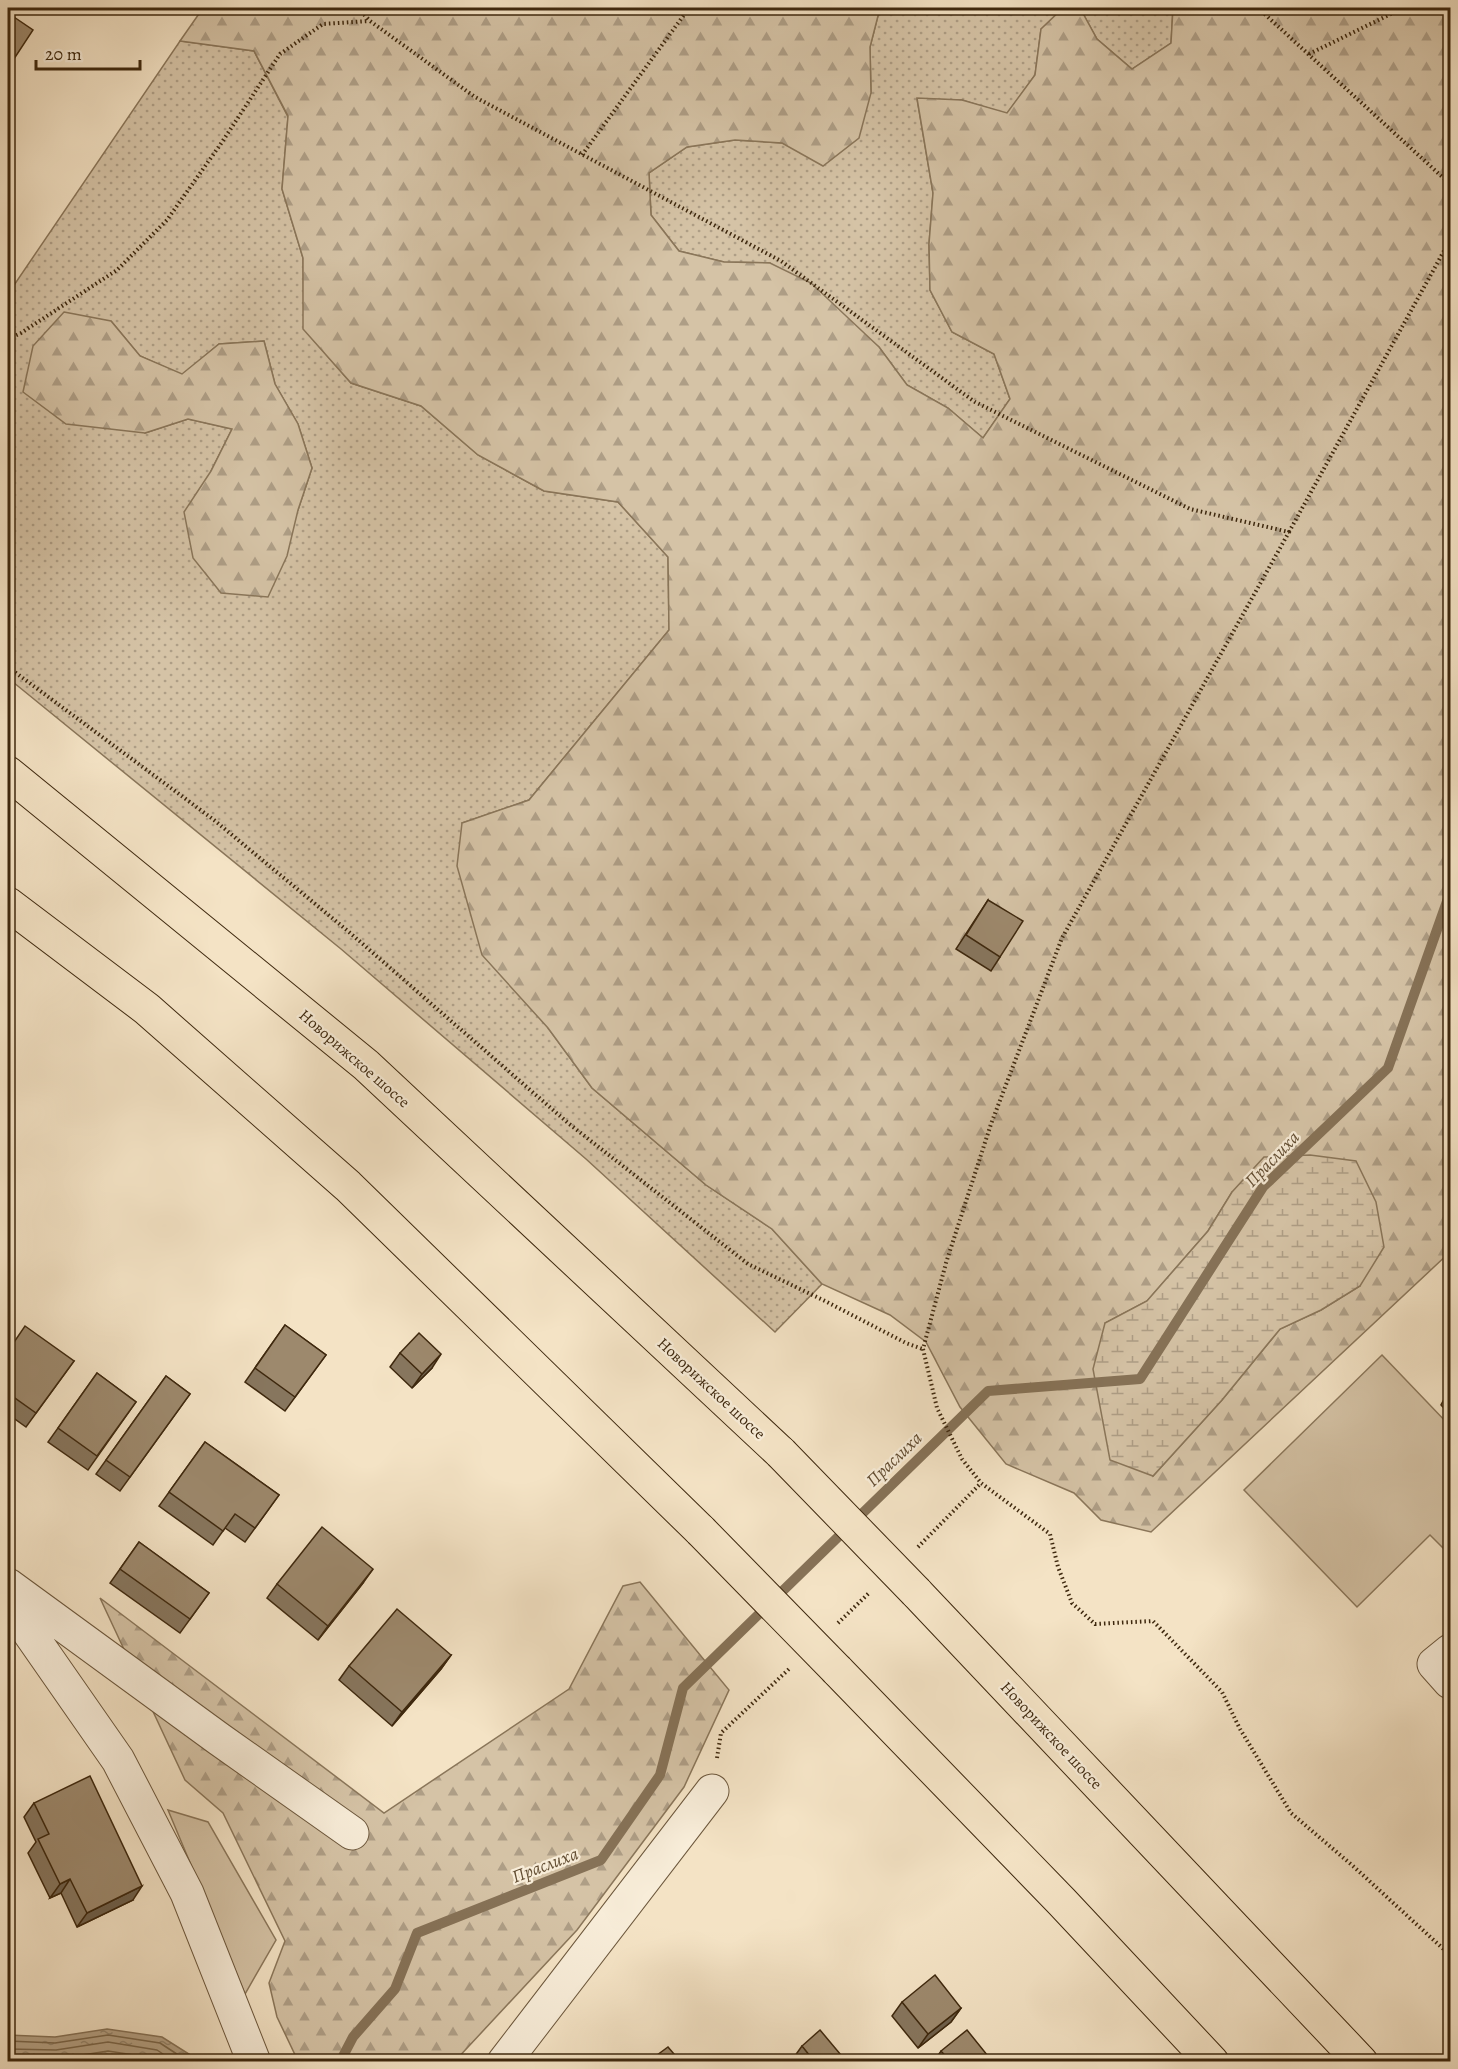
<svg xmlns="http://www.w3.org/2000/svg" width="1458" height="2069" font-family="Alegreya,serif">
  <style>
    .grass { fill: url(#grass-dots); stroke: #8a765a; stroke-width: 1.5; fill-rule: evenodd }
    .forest { fill: url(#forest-firs); stroke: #8a765a; stroke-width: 1.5; fill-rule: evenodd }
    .wetland { fill: url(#wetland-marsh); stroke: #8a765a; stroke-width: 1.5 }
    .park { fill: #d5c3a6; stroke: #8a765a; stroke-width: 1.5 }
    .water { fill: url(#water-ripples); stroke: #867257; stroke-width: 1.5 }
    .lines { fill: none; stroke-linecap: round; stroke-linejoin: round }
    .shore { stroke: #7a664a; stroke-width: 1.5 }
    .stream { stroke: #867257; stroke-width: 10 }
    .minor-casing { stroke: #6c573c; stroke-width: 35 }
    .highway-casing { stroke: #3e280e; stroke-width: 35 }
    .path { stroke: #3e280e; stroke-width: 4; stroke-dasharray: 1.5 3; stroke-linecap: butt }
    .minor { stroke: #f8edd9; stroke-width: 33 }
    .highway { stroke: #f4e3c5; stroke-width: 33 }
    .highway-bridge-casing { stroke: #3e280e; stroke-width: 35; stroke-linecap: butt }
    .highway-bridge { stroke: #f4e3c5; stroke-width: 33 }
    .wall { fill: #87765e; stroke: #3e280e; stroke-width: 1.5 }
    .shaded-wall { fill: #6e604c; stroke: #3e280e; stroke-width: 1.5 }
    .building { fill: #9d896d; stroke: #3e280e; stroke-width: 1.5 }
    .labels { text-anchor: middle; stroke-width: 4.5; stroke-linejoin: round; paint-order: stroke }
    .street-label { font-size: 16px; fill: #3e280e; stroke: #f8edd9 }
    .water-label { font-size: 18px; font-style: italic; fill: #624d32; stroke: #f8edd9 }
  </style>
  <defs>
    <pattern id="grass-dots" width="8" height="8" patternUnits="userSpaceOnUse" patternTransform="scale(1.5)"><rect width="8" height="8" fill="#d5c3a6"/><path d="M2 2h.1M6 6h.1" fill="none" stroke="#ae9e86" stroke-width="1.8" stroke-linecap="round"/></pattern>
    <pattern id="forest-firs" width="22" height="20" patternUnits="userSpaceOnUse" patternTransform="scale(1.5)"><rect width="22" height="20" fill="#d5c3a6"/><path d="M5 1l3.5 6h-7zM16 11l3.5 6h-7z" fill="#ae9e86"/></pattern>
    <pattern id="wetland-marsh" width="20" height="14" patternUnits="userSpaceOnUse" patternTransform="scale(1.5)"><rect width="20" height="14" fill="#d5c3a6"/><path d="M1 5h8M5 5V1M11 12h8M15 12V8" fill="none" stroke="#ae9e86"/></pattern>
    <pattern id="water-ripples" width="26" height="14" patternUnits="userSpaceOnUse" patternTransform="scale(1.5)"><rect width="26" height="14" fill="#b6a387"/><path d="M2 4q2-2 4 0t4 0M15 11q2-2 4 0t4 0" fill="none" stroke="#95856d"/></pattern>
  </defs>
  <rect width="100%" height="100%" fill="#f4e3c5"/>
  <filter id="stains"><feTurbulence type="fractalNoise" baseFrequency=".00333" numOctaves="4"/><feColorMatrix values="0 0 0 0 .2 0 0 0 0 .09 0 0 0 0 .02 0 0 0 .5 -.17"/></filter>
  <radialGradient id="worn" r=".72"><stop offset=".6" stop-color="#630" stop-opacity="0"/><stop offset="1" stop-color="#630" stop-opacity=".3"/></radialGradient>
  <path class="grass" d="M 880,8 L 1063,8 L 1041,29 L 1035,75 L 1007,114 L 962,100 L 917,99 L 933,193 L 929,244 L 930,290 L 952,332 L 994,354 L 1010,399 L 983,438 L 948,408 L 907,385 L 879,347 L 770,263 L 724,262 L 679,251 L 651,215 L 649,173 L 687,147 L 735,140 L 782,143 L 871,93 L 870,47 Z
    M 1080,8 L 1173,8 L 1171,43 L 1132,69 L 1097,39 Z
    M 180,41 L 254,51 L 288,117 L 282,189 L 303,258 L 304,329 L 351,383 L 421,406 L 478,455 L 544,491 L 618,502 L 668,557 L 669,630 L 529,800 L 462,823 L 548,1028 L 592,1088 L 706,1185 L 772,1229 L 822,1284 L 775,1332 L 586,1159 L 341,949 L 8,678 L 8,294 ZM 111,321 L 140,356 L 182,375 L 219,344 L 264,341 L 275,384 L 298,424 L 312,468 L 298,510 L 211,471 L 232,429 L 188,419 L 145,433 Z"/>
  <path class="forest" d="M 203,8 L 880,8 L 870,47 L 871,93 L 859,138 L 823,166 L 782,143 L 735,140 L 687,147 L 649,173 L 651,215 L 679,251 L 724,262 L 770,263 L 811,283 L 879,347 L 907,385 L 948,408 L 983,438 L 1010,399 L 994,354 L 952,332 L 930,290 L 929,244 L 933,193 L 917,98 L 962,100 L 1007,113 L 1035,75 L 1041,29 L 1063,8 L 1080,8 L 1097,39 L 1132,69 L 1171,43 L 1173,8 L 1450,8 L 1450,1252 L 1151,1532 L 1101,1520 L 1074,1493 L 1006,1464 L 960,1407 L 926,1342 L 890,1315 L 822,1284 L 772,1229 L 706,1185 L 592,1088 L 548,1028 L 482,955 L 457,866 L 462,823 L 529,800 L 669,630 L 668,557 L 618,502 L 544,491 L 478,455 L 421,406 L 351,383 L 303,329 L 303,258 L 282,189 L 288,116 L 254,51 L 180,41 ZM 1232,1192 L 1360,1286 L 1321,1310 L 1280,1329 L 1222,1400 L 1153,1476 L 1105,1323 L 1147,1301 L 1208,1231 Z
    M 64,312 L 111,321 L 140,356 L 182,374 L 219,344 L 264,341 L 275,384 L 298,424 L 312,468 L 298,510 L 287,556 L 268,597 L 221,593 L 193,558 L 184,512 L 211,471 L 232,429 L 188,419 L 145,433 L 66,424 L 23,392 L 33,346 Z
    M 640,1582 L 729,1690 L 684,1787 L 577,1930 L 455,2061 L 298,2061 L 277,2017 L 269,1983 L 285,1941 L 223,1813 L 185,1780 L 100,1598 L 384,1813 L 569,1689 L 623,1586 Z"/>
  <path class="wetland" d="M 1310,1155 L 1356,1161 L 1376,1202 L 1384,1247 L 1360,1286 L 1321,1310 L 1280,1329 L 1222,1400 L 1153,1476 L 1110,1460 L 1093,1369 L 1105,1323 L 1147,1301 L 1208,1231 L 1232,1192 L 1264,1157 Z"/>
  <path class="park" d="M 1382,1355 L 1450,1426 L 1450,1555 L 1430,1535 L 1357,1607 L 1244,1490 Z
    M 168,1810 L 208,1822 L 276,1940 L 245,1994 Z"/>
  <path class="water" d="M 107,2029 L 162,2037 L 200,2061 L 8,2061 L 8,2035 L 55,2037 Z"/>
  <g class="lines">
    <path class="shore" d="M 8,2041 L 55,2043 L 108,2035 L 160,2043 L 189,2062
      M 8,2049 L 56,2050 L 108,2042 L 157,2050 L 175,2062
      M 8,2058 L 57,2059 L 108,2051 L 153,2058 L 158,2062"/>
    <path class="stream" d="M 340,2062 L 353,2037 L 395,1989 L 417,1933 L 601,1860 L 660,1775 L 683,1688 L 988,1391 L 1140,1379 L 1263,1187 L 1388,1068 L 1450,893"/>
    <g class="minor-casing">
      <path id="minor" d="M 8,1585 L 219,1739 L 352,1833
        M 8,1602 L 118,1760 L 187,1893 L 254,2062
        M 1450,1651 L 1434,1664 L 1450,1682
        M 504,2062 L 712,1791"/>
    </g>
    <g class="highway-casing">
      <path id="highway" d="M 8,773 L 366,1065 L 781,1453
        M 8,904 L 147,1009 L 348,1186 L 701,1531
        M 916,1592 L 1361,2062
        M 837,1670 L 1062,1902 L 1212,2062"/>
    </g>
    <path class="path" d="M 358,8 L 370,21 L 475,97 L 781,261 L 975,402 L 1190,509 L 1289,532 L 1062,938 L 991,1124 L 946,1263 L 923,1349 L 937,1408 L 962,1459 L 981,1483 L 1050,1534 L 1058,1567 L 1072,1603 L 1095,1624 L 1153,1621 L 1222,1692 L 1240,1729 L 1291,1813 L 1353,1866 L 1450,1955
      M 1258,8 L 1450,184
      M 1309,54 L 1403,8
      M 582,155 L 689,8
      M 8,339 L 21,333 L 117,270 L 167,220 L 220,145 L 280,54 L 323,24 L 369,21
      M 1289,532 L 1450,240
      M 8,667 L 214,820 L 349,932 L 568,1123 L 748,1264 L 825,1301 L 906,1343 L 923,1349
      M 918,1547 L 981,1483
      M 838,1623 L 869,1593
      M 717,1758 L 721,1733 L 789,1669"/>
    <use href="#minor" class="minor"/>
    <use href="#highway" class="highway"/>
    <g class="highway-bridge-casing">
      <path id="highway-bridge" d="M 781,1453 L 916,1592
        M 701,1531 L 837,1670"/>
    </g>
    <use href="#highway-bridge" class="highway-bridge"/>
  </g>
  <path class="wall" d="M 988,900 L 1000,957 L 991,971 L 956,949 Z
    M 285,1325 L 326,1355 L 285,1411 L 245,1382 Z
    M 8,1351 L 74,1361 L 26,1427 L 8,1414 Z
    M 400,1353 L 432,1368 L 412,1388 L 390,1367 Z
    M 97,1373 L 136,1402 L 88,1470 L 48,1442 Z
    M 166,1376 L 190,1394 L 120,1491 L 96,1474 Z
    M 1450,1388 L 1450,1415 L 1441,1405 Z
    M 205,1442 L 279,1495 L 245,1542 L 225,1528 L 213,1545 L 159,1506 Z
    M 139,1542 L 209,1593 L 180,1633 L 110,1583 Z
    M 363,1583 L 318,1640 L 267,1598 L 277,1584 Z
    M 451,1655 L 441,1669 L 392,1726 L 339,1680 L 349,1666 Z
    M 34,1803 L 133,1900 L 77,1927 L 61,1893 L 50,1898 L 28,1853 L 36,1842 L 24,1817 Z
    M 902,2002 L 961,2008 L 951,2022 L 918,2048 L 892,2016 Z
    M 802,2046 L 846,2061 L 793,2061 L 792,2060 Z
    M 941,2051 L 984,2061 L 934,2061 Z"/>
  <path class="shaded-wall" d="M 441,1354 L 432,1368 L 412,1388 L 422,1374 Z
    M 373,1569 L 363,1583 L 318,1640 L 328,1626 Z
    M 451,1655 L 441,1669 L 392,1726 L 402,1712 Z
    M 70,1879 L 61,1893 L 50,1898 L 60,1884 Z
    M 142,1886 L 133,1900 L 77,1927 L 87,1913 Z
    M 961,2008 L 951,2022 L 918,2048 L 928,2034 Z"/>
  <path class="building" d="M 8,13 L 33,30 L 8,68 Z
    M 988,900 L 1023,921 L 1000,957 L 966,935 Z
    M 285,1325 L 326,1355 L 295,1397 L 255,1368 Z
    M 25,1326 L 74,1361 L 36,1413 L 8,1393 L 8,1351 Z
    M 419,1333 L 441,1354 L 422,1374 L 400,1353 Z
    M 97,1373 L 136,1402 L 97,1456 L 58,1428 Z
    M 166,1376 L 190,1394 L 130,1477 L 106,1460 Z
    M 205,1442 L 279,1495 L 255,1528 L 235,1514 L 223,1531 L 169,1492 Z
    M 322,1527 L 373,1569 L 328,1626 L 277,1584 Z
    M 139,1542 L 209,1593 L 190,1619 L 120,1569 Z
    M 397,1609 L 451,1655 L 402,1712 L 349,1666 Z
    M 8,1644 L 12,1647 L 8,1652 Z
    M 90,1776 L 142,1886 L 87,1913 L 70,1879 L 60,1884 L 38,1839 L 49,1834 L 34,1803 Z
    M 935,1975 L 961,2008 L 928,2034 L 902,2002 Z
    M 820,2030 L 846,2061 L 814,2061 L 802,2046 Z
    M 967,2030 L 988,2056 L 981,2061 L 950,2061 L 941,2051 Z
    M 668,2047 L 680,2061 L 649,2061 Z"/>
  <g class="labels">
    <g class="street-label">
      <text transform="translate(355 1058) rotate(41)" y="6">Новорижское шоссе</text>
      <text transform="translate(712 1388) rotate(43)" y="6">Новорижское шоссе</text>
      <text transform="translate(1052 1735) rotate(47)" y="6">Новорижское шоссе</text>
    </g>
    <g class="water-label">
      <text transform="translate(1272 1159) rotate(-46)" y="6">Праслиха</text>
      <text transform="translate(894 1459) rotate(-44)" y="6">Праслиха</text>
      <text transform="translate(545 1865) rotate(-21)" y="6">Праслиха</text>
    </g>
  </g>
  <rect width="1458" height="2069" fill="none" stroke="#f4e3c5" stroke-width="30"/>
  <rect x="9" y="9" width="1440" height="2051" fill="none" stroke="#3e280e" stroke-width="3"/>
  <rect x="15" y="15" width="1428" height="2039" fill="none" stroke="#3e280e" stroke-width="1.5"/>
  <path d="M36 60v9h104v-9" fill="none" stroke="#3e280e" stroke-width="3"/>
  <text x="45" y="60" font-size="18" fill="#3e280e" stroke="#f8edd9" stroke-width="4.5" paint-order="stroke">20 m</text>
  <rect width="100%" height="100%" filter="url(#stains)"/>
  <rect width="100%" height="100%" fill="url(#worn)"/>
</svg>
